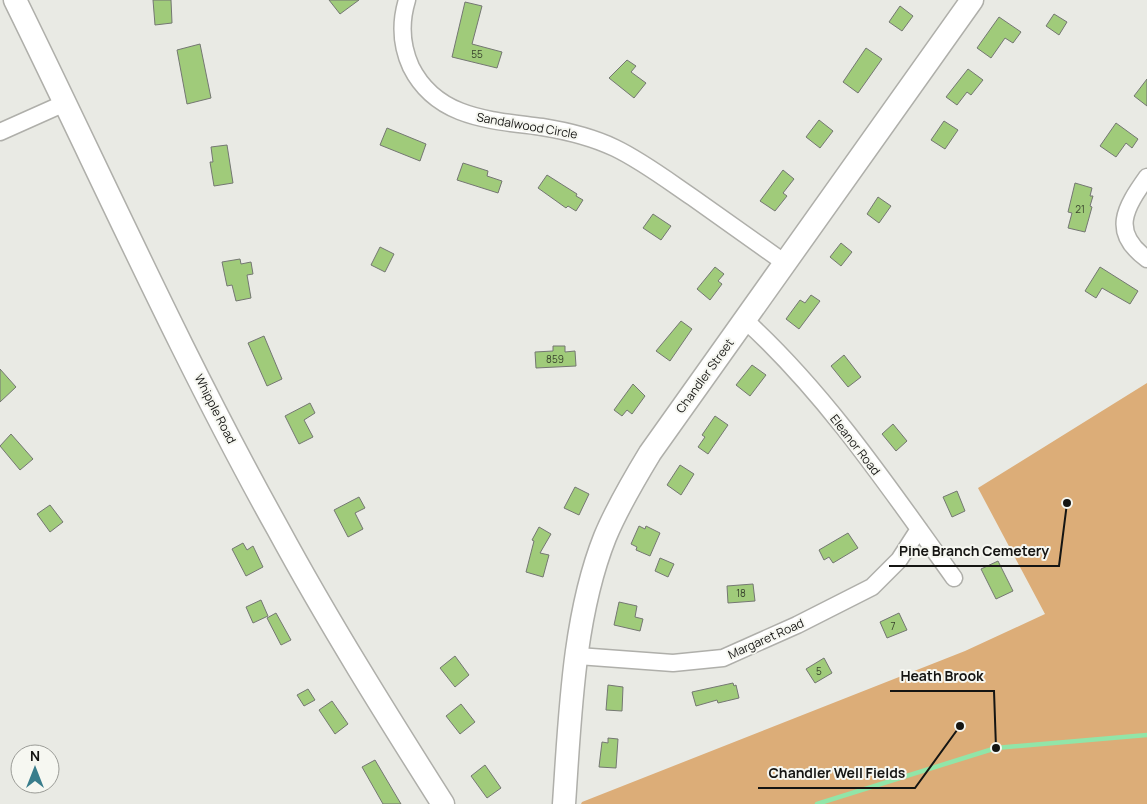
<svg xmlns="http://www.w3.org/2000/svg" width="1147" height="804" font-family="Manrope,sans-serif">
  <style>
    .green { fill: #dcad78 }
    .lines { fill: none; stroke-linecap: round; stroke-linejoin: round }
    .stream { stroke: #91e5a8; stroke-width: 4.5 }
    .building { fill: #a0cb7a; stroke: #747772 }
    .minor-casing { stroke: #afafaa; stroke-width: 19 }
    .secondary-casing { stroke: #afafaa; stroke-width: 25 }
    .minor { stroke: #fff; stroke-width: 16 }
    .secondary { stroke: #fff; stroke-width: 22 }
    .labels { text-anchor: middle; stroke-width: 4; stroke-linejoin: round; paint-order: stroke }
    .number-label { font-size: 10px; fill: #38422d }
    .street-label { font-size: 12px; fill: #151513; stroke: #f6f7f1 }
    .leader { fill: none; stroke: #151513; stroke-width: 2 }
    .callout-dot { fill: #151513; stroke: #f6f7f1; stroke-width: 2 }
    .callout-label { font-size: 14px; text-anchor: middle; font-weight: bold; fill: #151513; stroke: #f6f7f1; stroke-width: 4; stroke-linejoin: round; paint-order: stroke }
  </style>
  <rect width="100%" height="100%" fill="#e9eae4"/>
  <path class="green" d="M 1147,383 L 1147,804 L 581,804 L 582,802 L 965,651 L 1045,614 L 978,488 Z"/>
  <g class="lines">
    <path class="stream" d="M 817,804 L 996,748 L 1147,735"/>
  </g>
  <path class="building" d="M 153,0 L 171,0 L 172,23 L 155,25 Z
    M 329,0 L 359,0 L 340,14 Z
    M 465,2 L 482,6 L 472,44 L 502,52 L 497,68 L 452,57 Z
    M 900,6 L 913,16 L 902,31 L 889,22 Z
    M 1054,14 L 1067,22 L 1059,35 L 1046,26 Z
    M 999,17 L 1021,32 L 1013,43 L 1005,38 L 991,58 L 977,48 Z
    M 200,44 L 211,98 L 187,104 L 177,50 Z
    M 866,48 L 882,59 L 858,93 L 843,82 Z
    M 627,60 L 636,66 L 631,72 L 646,83 L 634,98 L 609,78 Z
    M 968,69 L 983,80 L 971,95 L 967,92 L 957,105 L 946,97 Z
    M 1147,79 L 1147,106 L 1134,96 Z
    M 819,120 L 833,131 L 820,148 L 806,137 Z
    M 944,121 L 958,130 L 945,149 L 931,140 Z
    M 1116,123 L 1138,139 L 1132,148 L 1126,143 L 1116,157 L 1100,146 Z
    M 387,128 L 426,144 L 420,161 L 380,145 Z
    M 227,145 L 233,183 L 214,186 L 210,162 L 213,162 L 211,147 Z
    M 463,163 L 488,171 L 487,176 L 502,181 L 498,193 L 457,180 Z
    M 783,170 L 794,179 L 783,193 L 787,196 L 775,211 L 760,201 Z
    M 547,175 L 577,194 L 576,196 L 583,200 L 576,211 L 568,206 L 566,208 L 538,188 Z
    M 1075,183 L 1092,188 L 1090,196 L 1093,196 L 1090,206 L 1092,207 L 1085,232 L 1068,228 L 1072,213 L 1068,212 Z
    M 878,197 L 891,206 L 879,223 L 867,214 Z
    M 653,214 L 671,226 L 661,240 L 643,228 Z
    M 841,243 L 852,252 L 841,266 L 830,257 Z
    M 380,247 L 394,254 L 385,272 L 371,265 Z
    M 240,259 L 241,264 L 251,262 L 253,274 L 247,275 L 251,298 L 236,301 L 232,285 L 227,286 L 222,262 Z
    M 715,267 L 724,274 L 718,281 L 722,284 L 710,300 L 697,289 Z
    M 1100,267 L 1138,291 L 1130,304 L 1102,288 L 1096,298 L 1085,291 Z
    M 811,295 L 820,301 L 799,329 L 786,319 L 800,300 L 805,303 Z
    M 681,321 L 692,329 L 670,361 L 656,351 Z
    M 264,336 L 282,379 L 267,386 L 248,343 Z
    M 553,346 L 565,346 L 565,352 L 575,351 L 576,366 L 536,368 L 535,352 L 553,351 Z
    M 844,355 L 861,377 L 848,387 L 831,366 Z
    M 752,365 L 766,375 L 750,396 L 736,385 Z
    M 0,369 L 16,387 L 0,402 Z
    M 633,384 L 645,396 L 632,414 L 627,410 L 622,416 L 614,410 Z
    M 310,403 L 315,413 L 304,420 L 313,437 L 299,444 L 285,416 Z
    M 715,416 L 728,425 L 708,454 L 698,447 L 705,437 L 702,435 Z
    M 893,424 L 907,441 L 896,451 L 882,434 Z
    M 11,434 L 33,459 L 20,470 L 0,446 Z
    M 680,465 L 694,474 L 681,495 L 667,485 Z
    M 575,487 L 589,494 L 579,515 L 564,508 Z
    M 957,491 L 965,511 L 952,517 L 943,497 Z
    M 359,497 L 365,508 L 355,513 L 363,529 L 348,537 L 334,510 Z
    M 50,505 L 63,522 L 50,532 L 37,514 Z
    M 639,526 L 645,529 L 646,526 L 660,533 L 650,556 L 636,550 L 637,547 L 631,544 Z
    M 539,527 L 551,534 L 540,553 L 549,555 L 543,577 L 526,572 L 534,541 L 532,540 Z
    M 848,533 L 858,548 L 833,563 L 829,557 L 824,560 L 819,550 Z
    M 243,543 L 247,550 L 253,546 L 263,567 L 246,576 L 232,549 Z
    M 660,558 L 674,564 L 668,577 L 655,571 Z
    M 998,561 L 1013,591 L 996,599 L 981,569 Z
    M 753,584 L 755,601 L 728,603 L 727,586 Z
    M 261,600 L 268,616 L 253,623 L 246,607 Z
    M 619,602 L 637,606 L 635,617 L 643,619 L 640,631 L 614,625 Z
    M 276,613 L 291,640 L 281,645 L 267,618 Z
    M 899,613 L 907,630 L 887,638 L 880,622 Z
    M 455,656 L 469,675 L 455,687 L 440,668 Z
    M 824,658 L 832,673 L 815,683 L 806,669 Z
    M 733,683 L 734,686 L 736,685 L 739,698 L 718,703 L 717,700 L 696,706 L 692,692 Z
    M 608,685 L 623,687 L 622,711 L 606,710 Z
    M 308,689 L 315,700 L 304,706 L 297,695 Z
    M 332,701 L 348,724 L 335,734 L 319,710 Z
    M 461,704 L 475,722 L 460,734 L 446,716 Z
    M 608,738 L 618,739 L 616,768 L 599,767 L 602,742 L 608,743 Z
    M 375,760 L 401,804 L 383,804 L 362,767 Z
    M 485,765 L 501,788 L 487,798 L 471,776 Z"/>
  <g class="lines">
    <g class="minor-casing">
      <path id="minor" d="M 407,0 C 400,23 401,45 411,67 C 437,119 491,120 542,127 C 567,131 592,137 615,148 C 642,161 667,180 692,197 C 723,219 754,241 785,263
        M 0,132 L 65,103
        M 1147,177 C 1125,208 1110,232 1147,259
        M 746,321 C 827,395 890,489 954,578
        M 578,656 L 673,663 L 723,658 L 797,625 L 872,587 L 899,560 L 919,529"/>
    </g>
    <g class="secondary-casing">
      <path id="secondary" d="M 15,0 C 102,177 182,357 278,529 C 329,623 386,714 443,804
        M 564,804 C 570,718 573,617 605,537 C 617,508 633,481 650,453 L 972,0"/>
    </g>
    <use href="#minor" class="minor"/>
    <use href="#secondary" class="secondary"/>
  </g>
  <g class="labels">
    <g class="number-label">
      <text x="477" y="58">55</text>
      <text x="1080" y="213">21</text>
      <text x="555" y="363">859</text>
      <text x="741" y="597">18</text>
      <text x="893" y="630">7</text>
      <text x="819" y="675">5</text>
    </g>
    <g class="street-label">
      <text transform="translate(527 126) rotate(10)" y="4">Sandalwood Circle</text>
      <text transform="translate(705 376) rotate(-54)" y="4">Chandler Street</text>
      <text transform="translate(215 409) rotate(63)" y="4">Whipple Road</text>
      <text transform="translate(855 445) rotate(52)" y="4">Eleanor Road</text>
      <text transform="translate(766 639) rotate(-24)" y="4">Margaret Road</text>
    </g>
  </g>
  <path class="leader" d="M1067 503L1059 566H889M996 748L994 691H890M960 726L915 788H758"/>
  <g class="callout-dot">
    <circle cx="1067" cy="503" r="5"/>
    <circle cx="996" cy="748" r="5"/>
    <circle cx="960" cy="726" r="5"/>
  </g>
  <g class="callout-label">
    <text x="974" y="556">Pine Branch Cemetery</text>
    <text x="942" y="681">Heath Brook</text>
    <text x="837" y="778">Chandler Well Fields</text>
  </g>
  <g transform="translate(35 769)"><circle r="24" fill="#f6f7f1" stroke="#9c9d98"/>
  <path d="M0-4L9 19L0 12L-9 19Z" fill="#397d8c"/>
  <text y="-8" font-size="14" font-weight="bold" text-anchor="middle" fill="#151513">N</text>
  </g>
</svg>
